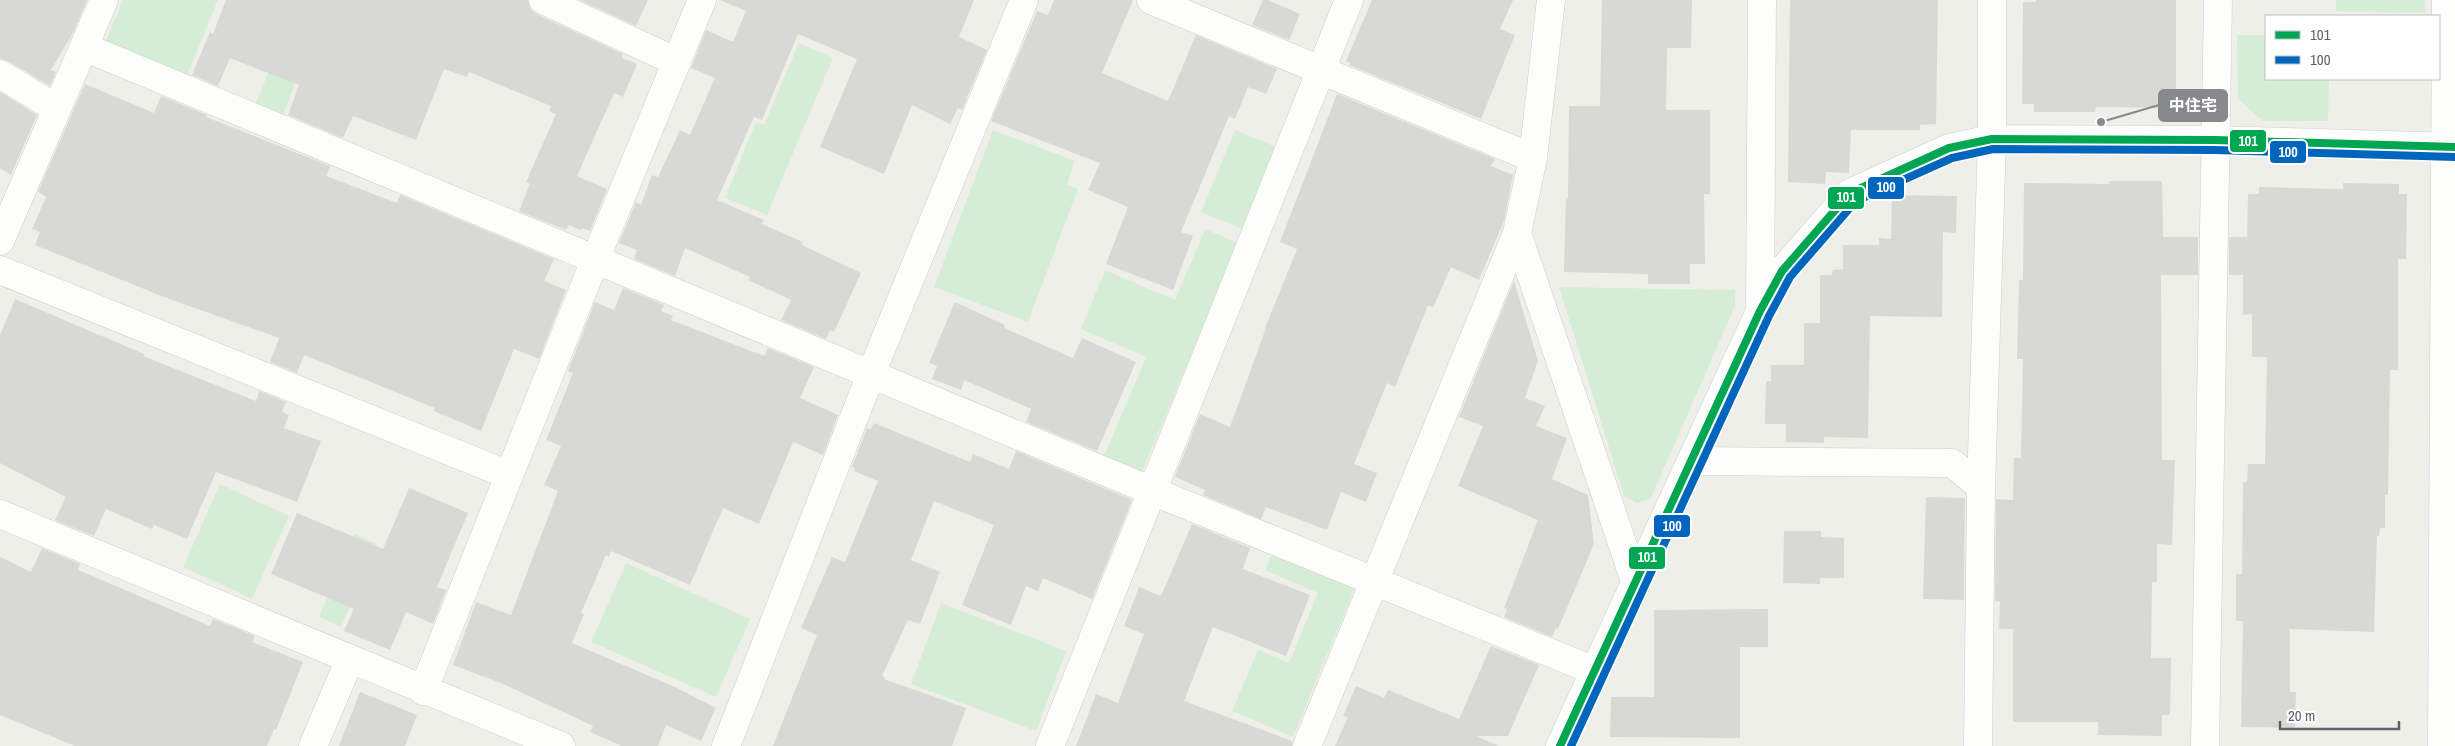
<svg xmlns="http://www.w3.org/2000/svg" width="2455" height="746" font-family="'Archivo Narrow','Noto Sans JP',sans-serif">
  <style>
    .green { fill: #d6edd5 }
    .building { fill: #d8d8d5 }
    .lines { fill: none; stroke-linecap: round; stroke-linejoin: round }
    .minor-casing { stroke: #cccdcc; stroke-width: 29 }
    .minor { stroke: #fdfdfc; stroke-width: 28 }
    .bus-1-casing { stroke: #fff; stroke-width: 11 }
    .bus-2-casing { stroke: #fff; stroke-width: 11 }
    .bus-1 { stroke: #00a651; stroke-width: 8 }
    .bus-2 { stroke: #0065bd; stroke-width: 8 }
    .leader { fill: none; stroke: #87898d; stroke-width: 2 }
    .callout-dot { fill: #87898d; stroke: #fff; stroke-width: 2 }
    .callout { fill: #87898d; stroke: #87898d; stroke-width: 2 }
    .callout-label { font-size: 16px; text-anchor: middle; font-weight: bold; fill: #fff }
    .line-badge { stroke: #fff; stroke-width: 2 }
    .badge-label { font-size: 14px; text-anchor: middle; font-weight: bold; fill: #fff }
  </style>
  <rect width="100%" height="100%" fill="#efefea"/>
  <path class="green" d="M 123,0 L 218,0 L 187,75 L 106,41 Z
    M 2336,0 L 2425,0 L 2425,13 L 2336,11 Z
    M 292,11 L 319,21 L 283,115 L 256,104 Z
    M 2237,35 L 2266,35 L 2266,79 L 2329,79 L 2328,121 L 2263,121 L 2238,99 Z
    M 799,43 L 833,58 L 767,215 L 725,198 L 756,122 L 764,125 Z
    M 993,130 L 1075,161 L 1067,184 L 1078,189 L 1028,322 L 934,287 Z
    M 1235,130 L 1276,147 L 1243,229 L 1201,212 Z
    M 1205,229 L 1238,243 L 1142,472 L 1104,456 L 1146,357 L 1081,329 L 1105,270 L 1175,300 Z
    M 1559,287 L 1735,290 L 1735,306 L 1651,498 L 1637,503 L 1624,496 Z
    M 220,484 L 289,516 L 252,599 L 183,567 Z
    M 355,534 L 377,544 L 341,627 L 319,617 Z
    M 1274,550 L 1356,585 L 1293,737 L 1232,711 L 1258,650 L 1289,663 L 1318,593 L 1265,570 Z
    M 626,563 L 750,619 L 716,697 L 591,642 Z
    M 941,603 L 1066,651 L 1036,731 L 911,684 Z"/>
  <path class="building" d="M 0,0 L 87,0 L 74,31 L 51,70 L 56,72 L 50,86 L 8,61 L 0,58 Z
    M 226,0 L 528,0 L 530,9 L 536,14 L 623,54 L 622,58 L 637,64 L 623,97 L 614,93 L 577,176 L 607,189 L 590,231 L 582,228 L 580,230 L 569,225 L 566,230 L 519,211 L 530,184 L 526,182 L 556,114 L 549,111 L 551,106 L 469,72 L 467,77 L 444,69 L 416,140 L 353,116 L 343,138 L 288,115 L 299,85 L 230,58 L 218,86 L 192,75 L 210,32 L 213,34 Z
    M 580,0 L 648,0 L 636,26 Z
    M 720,0 L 974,0 L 959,37 L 987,50 L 962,110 L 958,108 L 950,124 L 912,105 L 884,174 L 820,147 L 857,59 L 798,34 L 762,120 L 754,117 L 717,200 L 764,220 L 762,224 L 803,242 L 802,245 L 861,273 L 834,332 L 830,330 L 826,339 L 781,320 L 791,300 L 748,280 L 750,277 L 685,248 L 675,276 L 634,259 L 637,250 L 619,243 L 636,202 L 641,205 L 652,175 L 658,177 L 680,130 L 690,135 L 715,78 L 691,68 L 706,30 L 733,42 L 746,11 Z
    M 1054,0 L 1133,0 L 1102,73 L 1168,101 L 1196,35 L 1277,69 L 1266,94 L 1248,87 L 1235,119 L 1229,116 L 1181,232 L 1193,236 L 1173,290 L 1106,264 L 1128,207 L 1088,190 L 1100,163 L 991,121 L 1037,11 L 1048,15 Z
    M 1263,0 L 1268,0 L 1300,14 L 1289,40 L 1252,25 Z
    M 1372,0 L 1513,0 L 1500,29 L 1515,35 L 1481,119 L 1349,65 L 1350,63 L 1346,61 Z
    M 1602,0 L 1692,0 L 1691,48 L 1667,48 L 1666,110 L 1710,110 L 1710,194 L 1704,194 L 1705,264 L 1690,264 L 1690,284 L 1648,284 L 1648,274 L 1564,272 L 1566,197 L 1568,198 L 1569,106 L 1600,106 Z
    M 1790,0 L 1938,0 L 1936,124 L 1920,125 L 1920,130 L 1851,130 L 1849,173 L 1826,172 L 1825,184 L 1788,182 Z
    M 2036,0 L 2176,0 L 2176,108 L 2096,107 L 2095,112 L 2034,112 L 2034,104 L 2022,104 L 2023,2 L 2036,2 Z
    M 85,84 L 154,113 L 161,96 L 207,115 L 206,117 L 330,166 L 326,176 L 397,203 L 400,195 L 554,259 L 544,281 L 566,290 L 539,359 L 514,349 L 481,431 L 434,411 L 435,408 L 304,355 L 297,373 L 270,362 L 279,338 L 164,297 L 35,245 L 40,232 L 32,229 L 46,197 L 38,192 Z
    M 0,92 L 37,115 L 11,175 L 0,168 Z
    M 1337,94 L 1495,159 L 1491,166 L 1513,175 L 1504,221 L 1479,280 L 1451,267 L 1433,308 L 1428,305 L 1395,387 L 1387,383 L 1354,464 L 1377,473 L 1366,502 L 1341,492 L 1327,530 L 1266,507 L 1261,519 L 1203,495 L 1205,490 L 1175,477 L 1200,414 L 1230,427 L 1266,328 L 1265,328 L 1297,249 L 1280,242 Z
    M 2109,181 L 2162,181 L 2163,237 L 2198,237 L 2198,275 L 2161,275 L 2162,460 L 2175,460 L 2172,545 L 2157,544 L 2157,582 L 2152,582 L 2151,658 L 2171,658 L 2170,715 L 2162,715 L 2162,736 L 2098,735 L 2098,722 L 2013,722 L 2013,629 L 1999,629 L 2000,602 L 1995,601 L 1996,499 L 2013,500 L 2014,458 L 2021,458 L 2023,359 L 2017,359 L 2019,280 L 2023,280 L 2024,183 L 2109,184 Z
    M 2343,183 L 2399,184 L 2399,194 L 2407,194 L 2406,259 L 2398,259 L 2398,370 L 2390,370 L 2388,495 L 2385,495 L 2385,528 L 2380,528 L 2379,536 L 2377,536 L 2374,632 L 2290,629 L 2290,692 L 2296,692 L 2295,728 L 2241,727 L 2243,621 L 2236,621 L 2236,574 L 2242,574 L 2243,482 L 2247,482 L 2248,464 L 2265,464 L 2267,357 L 2252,357 L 2252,314 L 2243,315 L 2243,275 L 2229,275 L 2229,237 L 2247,237 L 2248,194 L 2259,194 L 2259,187 L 2343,189 Z
    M 1892,195 L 1957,196 L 1956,233 L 1943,232 L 1942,317 L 1870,316 L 1868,438 L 1824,437 L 1824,443 L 1786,442 L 1786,424 L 1765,424 L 1766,381 L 1771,381 L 1771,365 L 1804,365 L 1804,323 L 1820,323 L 1820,275 L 1832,275 L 1833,270 L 1843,269 L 1843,245 L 1879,245 L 1879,238 L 1891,239 Z
    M 1514,281 L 1538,361 L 1525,398 L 1545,406 L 1536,426 L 1567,438 L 1552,479 L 1588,495 L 1594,544 L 1558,629 L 1556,628 L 1552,637 L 1504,617 L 1507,609 L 1504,608 L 1538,520 L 1458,486 L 1483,426 L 1459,417 Z
    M 623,288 L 664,305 L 661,311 L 673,316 L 671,320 L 764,356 L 768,348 L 814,367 L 800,398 L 838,415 L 823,455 L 793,442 L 759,524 L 723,508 L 690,585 L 611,551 L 609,557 L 606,555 L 581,613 L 584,614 L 572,643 L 675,687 L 716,708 L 701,741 L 666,725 L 658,746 L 622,746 L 590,732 L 593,726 L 501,683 L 453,665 L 476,602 L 511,615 L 558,491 L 544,485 L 561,446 L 546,440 L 573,373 L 568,371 L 595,302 L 614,310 Z
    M 15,299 L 144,354 L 143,356 L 256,401 L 259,391 L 286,402 L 282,412 L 289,415 L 284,428 L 321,441 L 297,502 L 216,472 L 187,539 L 154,525 L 152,529 L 106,509 L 94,536 L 55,520 L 66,497 L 0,463 L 0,335 Z
    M 955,302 L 1005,325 L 1004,328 L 1073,358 L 1082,338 L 1136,362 L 1097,451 L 1026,422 L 1031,409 L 964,380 L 961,390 L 932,379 L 937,366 L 929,363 Z
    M 874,423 L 970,462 L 973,454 L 1009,469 L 1016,451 L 1132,500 L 1092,599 L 1043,578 L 1038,591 L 1026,586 L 1011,625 L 962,605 L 994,525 L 934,501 L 911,560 L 940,572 L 920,624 L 908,620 L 882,676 L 885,677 L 884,679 L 966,708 L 952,746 L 773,746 L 817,635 L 801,628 L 832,557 L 845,562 L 878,481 L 854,471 L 855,468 L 852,467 L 867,428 L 871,429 Z
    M 409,488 L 468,513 L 437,587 L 446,590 L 433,624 L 406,612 L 390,650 L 344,631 L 354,609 L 271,574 L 297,513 L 383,549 Z
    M 1926,497 L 1965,498 L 1964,600 L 1923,599 Z
    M 1192,524 L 1250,548 L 1243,569 L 1310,595 L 1286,656 L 1213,627 L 1184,701 L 1292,741 L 1292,746 L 1076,746 L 1096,694 L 1118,703 L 1144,634 L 1124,626 L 1139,587 L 1161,596 Z
    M 1784,531 L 1821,531 L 1821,537 L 1844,538 L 1844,578 L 1820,578 L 1820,584 L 1783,583 Z
    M 42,548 L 80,564 L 78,570 L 210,626 L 213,619 L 255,636 L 252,642 L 303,662 L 276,730 L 274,729 L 267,746 L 75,746 L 0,715 L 0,557 L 31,572 Z
    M 1768,609 L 1768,647 L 1740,647 L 1740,738 L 1610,737 L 1611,697 L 1654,697 L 1654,610 Z
    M 1491,646 L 1539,665 L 1508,736 L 1476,736 L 1499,746 L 1335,746 L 1348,717 L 1343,716 L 1356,686 L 1384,698 L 1388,690 L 1459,719 Z
    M 360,692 L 417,715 L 405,746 L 339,746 Z"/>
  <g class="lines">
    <g class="minor-casing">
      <path id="minor" d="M 543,0 L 677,62
        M 1151,0 L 1533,158
        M 1551,0 L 1533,158 L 1517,233 L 1636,584
        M 84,47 L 1152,491 L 1595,671
        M 0,74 L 57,109
        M 0,241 L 104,0
        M 0,270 L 509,475
        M 1760,309 L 1762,0
        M 1691,461 L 1952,463 L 1981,487
        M 0,514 L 561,746
        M 423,691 L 595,260 L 702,0
        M 313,746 L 350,659
        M 726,746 L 871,374 L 1024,0
        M 1050,746 L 1349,0
        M 1307,746 L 1517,233
        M 1560,746 L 1760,311 L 1782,271 L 1850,193 L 1949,148 L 1992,139 L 2215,140 L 2455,147
        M 1978,746 L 1981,487 L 1992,139 L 1992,0
        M 2205,746 L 2218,0
        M 2442,746 L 2446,0"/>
    </g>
    <use href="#minor" class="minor"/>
    <g class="bus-1-casing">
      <path id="bus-1" d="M 1560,746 L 1760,311 L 1782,271 L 1850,193 L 1949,148 L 1992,139 L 2215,140 L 2455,147"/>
    </g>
    <g class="bus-2-casing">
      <path id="bus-2" d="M 1571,746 L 1769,316 L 1790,277 L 1856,201 L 1952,158 L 1993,149 L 2215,150 L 2455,157"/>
    </g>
    <use href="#bus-1" class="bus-1"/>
    <use href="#bus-2" class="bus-2"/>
  </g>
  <path class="leader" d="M2101 122L2159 105"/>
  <circle class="callout-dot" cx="2101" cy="122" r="5"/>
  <rect class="callout" x="2159" y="90" width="68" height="31" rx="5"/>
  <g class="callout-label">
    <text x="2193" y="111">中住宅</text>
  </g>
  <g class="line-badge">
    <rect x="2229" y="129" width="38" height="24" rx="5" fill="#00a651"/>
    <rect x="2269" y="140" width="38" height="24" rx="5" fill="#0065bd"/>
    <rect x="1867" y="176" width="38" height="24" rx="5" fill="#0065bd"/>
    <rect x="1827" y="186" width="38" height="24" rx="5" fill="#00a651"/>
    <rect x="1653" y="514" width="38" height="24" rx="5" fill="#0065bd"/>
    <rect x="1628" y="546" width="38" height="24" rx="5" fill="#00a651"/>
  </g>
  <g class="badge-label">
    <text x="2248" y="146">101</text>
    <text x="2288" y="157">100</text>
    <text x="1886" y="192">100</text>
    <text x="1846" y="202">101</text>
    <text x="1672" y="531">100</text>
    <text x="1647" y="562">101</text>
  </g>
  <rect x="2265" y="15" width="175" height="65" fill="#ffffff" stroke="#bfc0c3"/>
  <rect x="2275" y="31" width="25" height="8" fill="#00a651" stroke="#bfc0c3"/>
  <text x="2310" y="40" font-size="15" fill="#5e6268">101</text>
  <rect x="2275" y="56" width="25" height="8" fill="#0065bd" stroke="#bfc0c3"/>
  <text x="2310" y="65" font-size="15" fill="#5e6268">100</text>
  <path d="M2280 721v8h119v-8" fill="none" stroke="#5e6268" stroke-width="2.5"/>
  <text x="2288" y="721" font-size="15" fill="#5e6268" stroke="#ffffff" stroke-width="4" paint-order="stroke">20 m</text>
</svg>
